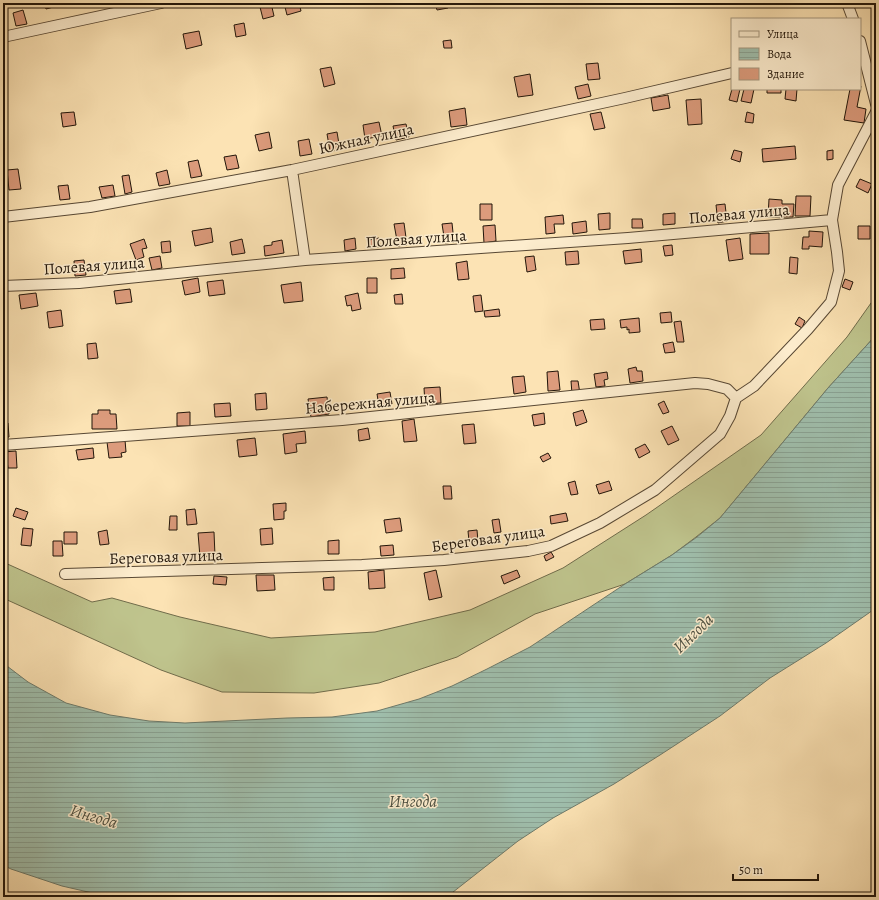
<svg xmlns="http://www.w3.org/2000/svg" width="879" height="900" font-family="Alegreya,serif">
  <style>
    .grass { fill: #bfc48d; stroke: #706c4b }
    .water { fill: url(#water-rules); stroke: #6d7a6b }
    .building { fill: #dc9b7c; stroke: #211509 }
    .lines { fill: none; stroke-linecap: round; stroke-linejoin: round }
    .minor-casing { stroke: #584834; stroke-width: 12 }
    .minor { stroke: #fdedce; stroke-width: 10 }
    .labels { text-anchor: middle; stroke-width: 3; stroke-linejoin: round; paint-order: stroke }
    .street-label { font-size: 16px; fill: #211509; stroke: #fdedce }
    .water-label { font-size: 17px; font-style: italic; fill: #4d5042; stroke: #fdedce }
  </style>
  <defs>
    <pattern id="water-rules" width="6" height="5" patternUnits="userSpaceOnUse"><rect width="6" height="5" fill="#9fbeac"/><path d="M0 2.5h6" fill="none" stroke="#89a293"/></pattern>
  </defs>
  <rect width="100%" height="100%" fill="#fce3b4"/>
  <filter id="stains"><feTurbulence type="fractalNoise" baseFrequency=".005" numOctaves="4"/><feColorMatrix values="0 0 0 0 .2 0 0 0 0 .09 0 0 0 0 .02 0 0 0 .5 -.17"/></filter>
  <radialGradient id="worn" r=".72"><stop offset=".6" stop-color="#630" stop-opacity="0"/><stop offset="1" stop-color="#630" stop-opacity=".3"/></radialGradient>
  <path class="grass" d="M 876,296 L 876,335 L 828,388 L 720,518 L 696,537 L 672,555 L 625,584 L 535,614 L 457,657 L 379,683 L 314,693 L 222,692 L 161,670 L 3,598 L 3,562 L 92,602 L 112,598 L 180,617 L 271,638 L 375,632 L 470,610 L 563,568 L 646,515 L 761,435 L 847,337 Z"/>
  <path class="water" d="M 876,335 L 876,608 L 826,643 L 770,678 L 720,716 L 660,755 L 614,784 L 553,818 L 518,841 L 448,896 L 446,897 L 110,897 L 62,886 L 11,869 L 3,865 L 3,663 L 28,682 L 66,703 L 110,715 L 149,721 L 185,723 L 287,718 L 332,717 L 377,711 L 419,699 L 452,686 L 487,669 L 530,647 L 625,584 L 672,555 L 697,537 L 720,518 L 828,388 Z"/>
  <path class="building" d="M 44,3 L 61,3 L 61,5 L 46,9 Z
    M 259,3 L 271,3 L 274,16 L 263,19 Z
    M 284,3 L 299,3 L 301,11 L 287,15 Z
    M 435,3 L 447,3 L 448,8 L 437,10 Z
    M 494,3 L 509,3 L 509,6 L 494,7 Z
    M 714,3 L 725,3 L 724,7 L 714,7 Z
    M 23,10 L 27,24 L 16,26 L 13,13 Z
    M 244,23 L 246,35 L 236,37 L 234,25 Z
    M 199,31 L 202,45 L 186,49 L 183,34 Z
    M 451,40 L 452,48 L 444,48 L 443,41 Z
    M 598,63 L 600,79 L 588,80 L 586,64 Z
    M 331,67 L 335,84 L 324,87 L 320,69 Z
    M 530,74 L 533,95 L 518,97 L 514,77 Z
    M 588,84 L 591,96 L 578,99 L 575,87 Z
    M 860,86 L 861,86 L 857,107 L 866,109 L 864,123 L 844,120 L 850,89 L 860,89 Z
    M 732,89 L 740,89 L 737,102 L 729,100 Z
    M 744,89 L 754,89 L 751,103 L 741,101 Z
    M 767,89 L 781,89 L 781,93 L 767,93 Z
    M 786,89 L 797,89 L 796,101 L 785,99 Z
    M 668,95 L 670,108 L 653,111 L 651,98 Z
    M 701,99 L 702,124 L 688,125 L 686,100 Z
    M 465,108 L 467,125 L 451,127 L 449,111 Z
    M 74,112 L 76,125 L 63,127 L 61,113 Z
    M 601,112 L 605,128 L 594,130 L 590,114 Z
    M 747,112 L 754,114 L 753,123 L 745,122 Z
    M 379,122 L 382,136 L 365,139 L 363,125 Z
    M 406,124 L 409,137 L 396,140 L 393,126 Z
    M 269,132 L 272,148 L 259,151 L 255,135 Z
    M 337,132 L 340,150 L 330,151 L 327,134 Z
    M 309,139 L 312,154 L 300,156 L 298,141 Z
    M 795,146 L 796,159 L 763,162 L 762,149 Z
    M 734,150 L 742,152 L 740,162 L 731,159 Z
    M 833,150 L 833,159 L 827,160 L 827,151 Z
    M 236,155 L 239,168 L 227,170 L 224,157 Z
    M 198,160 L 202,176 L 191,178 L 188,162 Z
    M 18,169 L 21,189 L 9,190 L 7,170 Z
    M 167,170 L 170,184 L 159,186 L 156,173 Z
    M 129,175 L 132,192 L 125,194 L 122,176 Z
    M 860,179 L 872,184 L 868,193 L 856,187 Z
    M 68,185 L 70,199 L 60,200 L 58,186 Z
    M 113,185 L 115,196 L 102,198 L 99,187 Z
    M 796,196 L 811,196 L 810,216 L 795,216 Z
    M 769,199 L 782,200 L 782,204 L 794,204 L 793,217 L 768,217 Z
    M 480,204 L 492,204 L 492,220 L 480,220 Z
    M 725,204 L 727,221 L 718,223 L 716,205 Z
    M 610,213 L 610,229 L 599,230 L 598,214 Z
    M 675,213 L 675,224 L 663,225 L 663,214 Z
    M 563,215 L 564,224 L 554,224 L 555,233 L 546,234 L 545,217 Z
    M 632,219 L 642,219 L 643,228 L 632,228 Z
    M 586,221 L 587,232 L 573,234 L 572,223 Z
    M 404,223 L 407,245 L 398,246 L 394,224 Z
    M 452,223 L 454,242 L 445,243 L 442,224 Z
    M 495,225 L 496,241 L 484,243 L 483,226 Z
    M 858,226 L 870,226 L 870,239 L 858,239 Z
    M 211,228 L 213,242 L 195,246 L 192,231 Z
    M 809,231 L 823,232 L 822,247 L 809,246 L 809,249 L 802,249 L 803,237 L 809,237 Z
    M 769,233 L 769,254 L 750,254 L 750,234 Z
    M 355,238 L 356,249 L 345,251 L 344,240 Z
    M 379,238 L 380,247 L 370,248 L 369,240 Z
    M 740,238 L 743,259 L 729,261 L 726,240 Z
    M 144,239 L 147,248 L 142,249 L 144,257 L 136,260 L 130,244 Z
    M 242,239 L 245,253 L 232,255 L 230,242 Z
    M 282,240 L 284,253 L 265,256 L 264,246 L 272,245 L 272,242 Z
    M 170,241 L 171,252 L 162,253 L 161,242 Z
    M 672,245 L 673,255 L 665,256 L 663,246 Z
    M 641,249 L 642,262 L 625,264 L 623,251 Z
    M 578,251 L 579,264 L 566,265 L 565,252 Z
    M 160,256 L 162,268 L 152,270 L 149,258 Z
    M 534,256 L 536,270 L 527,272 L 525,257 Z
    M 790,257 L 798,258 L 797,274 L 789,273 Z
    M 84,260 L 86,275 L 75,276 L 74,261 Z
    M 467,261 L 469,279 L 458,280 L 456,263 Z
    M 404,268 L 405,278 L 391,279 L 391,269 Z
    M 198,278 L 200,292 L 185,295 L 182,281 Z
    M 367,278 L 377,278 L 377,293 L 367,293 Z
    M 845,279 L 853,282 L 850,290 L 842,287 Z
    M 223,280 L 225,294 L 209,296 L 207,282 Z
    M 301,282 L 303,301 L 284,303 L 281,285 Z
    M 130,289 L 132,302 L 116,304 L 114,291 Z
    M 36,293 L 38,306 L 21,309 L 19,295 Z
    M 358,293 L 361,309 L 352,311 L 351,305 L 347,306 L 345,296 Z
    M 402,294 L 403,304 L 395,304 L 394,295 Z
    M 481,295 L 483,311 L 475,312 L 473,296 Z
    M 499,309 L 500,316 L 485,317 L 484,311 Z
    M 61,310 L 63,326 L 49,328 L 47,312 Z
    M 671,312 L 672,322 L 661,323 L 660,313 Z
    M 799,317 L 805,321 L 802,328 L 795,324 Z
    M 639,318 L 640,332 L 629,333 L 629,329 L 627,330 L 627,327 L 621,328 L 620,320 Z
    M 604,319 L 605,329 L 591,330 L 590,320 Z
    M 681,321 L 684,342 L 677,342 L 674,322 Z
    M 673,342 L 675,352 L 665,353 L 663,344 Z
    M 96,343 L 98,358 L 88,359 L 87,344 Z
    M 636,367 L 637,371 L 642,371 L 643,381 L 630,383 L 628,369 Z
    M 558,371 L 560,390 L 548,391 L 547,372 Z
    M 607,372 L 608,379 L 604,380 L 605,386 L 596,387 L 594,374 Z
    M 524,376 L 526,392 L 514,394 L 512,377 Z
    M 571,381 L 578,381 L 580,394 L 572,394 Z
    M 440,387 L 441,403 L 425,404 L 424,388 Z
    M 390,392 L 392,404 L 379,406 L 377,394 Z
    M 266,393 L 267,409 L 256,410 L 255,394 Z
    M 327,397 L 329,414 L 311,417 L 308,399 Z
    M 664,401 L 669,412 L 663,414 L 658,404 Z
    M 230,403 L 231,416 L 215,417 L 214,404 Z
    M 98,410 L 110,410 L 110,414 L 116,414 L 117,429 L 92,429 L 92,414 L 98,414 Z
    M 583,410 L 587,422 L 576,426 L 573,413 Z
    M 190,412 L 190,426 L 177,426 L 177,413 Z
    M 544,413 L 545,424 L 534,426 L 532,415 Z
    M 414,419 L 417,441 L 404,442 L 402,421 Z
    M 3,423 L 8,423 L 9,437 L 3,438 Z
    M 474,424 L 476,443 L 464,444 L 462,425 Z
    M 672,426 L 679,440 L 668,445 L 661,431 Z
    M 368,428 L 370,439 L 359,441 L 358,430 Z
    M 305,431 L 306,443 L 296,444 L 297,452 L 285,454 L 283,434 Z
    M 255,438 L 257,455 L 239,457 L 237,440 Z
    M 125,440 L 126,452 L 121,453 L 122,457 L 109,458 L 107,442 Z
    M 645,444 L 650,452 L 639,458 L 635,449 Z
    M 93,448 L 94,458 L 78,460 L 76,450 Z
    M 16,451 L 17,468 L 8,468 L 7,461 L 3,462 L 3,452 Z
    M 548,453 L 551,458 L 543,462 L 540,457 Z
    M 575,481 L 578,494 L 571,495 L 568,483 Z
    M 609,481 L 612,490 L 599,494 L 596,485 Z
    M 443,486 L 451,486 L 452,499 L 444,499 Z
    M 286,503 L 286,511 L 284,511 L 284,519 L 274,520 L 273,504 Z
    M 16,508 L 28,512 L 25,520 L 13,516 Z
    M 195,509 L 197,524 L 187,525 L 186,510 Z
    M 566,513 L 568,521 L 551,524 L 550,516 Z
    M 170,516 L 177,516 L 177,530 L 169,530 Z
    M 400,518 L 402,531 L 386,533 L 384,520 Z
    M 499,519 L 501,532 L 494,533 L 492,520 Z
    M 23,528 L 33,529 L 31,546 L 21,545 Z
    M 272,528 L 273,544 L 261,545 L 260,529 Z
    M 107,530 L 109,544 L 100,545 L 98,532 Z
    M 477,530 L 478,541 L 469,541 L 468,531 Z
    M 64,532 L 77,532 L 77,544 L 64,544 Z
    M 214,532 L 215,556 L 200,557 L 198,533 Z
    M 339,540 L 339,554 L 328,554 L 328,541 Z
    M 53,541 L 62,541 L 63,556 L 53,556 Z
    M 393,545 L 394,555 L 381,556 L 380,546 Z
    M 551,552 L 554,557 L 546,561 L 544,556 Z
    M 384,570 L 385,588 L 369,589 L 368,572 Z
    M 436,570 L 442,597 L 429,600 L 424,573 Z
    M 517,570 L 520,577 L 504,584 L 501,576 Z
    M 256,575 L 274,575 L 275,590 L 257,591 Z
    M 214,576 L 227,577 L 226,585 L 213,584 Z
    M 334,577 L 334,590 L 324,590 L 323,578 Z"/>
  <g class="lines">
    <g class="minor-casing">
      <path id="minor" d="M 847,3 L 853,19
        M 3,37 L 161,3
        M 860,41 L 876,104
        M 292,170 L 305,260
        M 3,217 L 90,207 L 292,170 L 625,98 L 732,73
        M 3,286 L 79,283 L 305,260 L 628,238 L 832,220
        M 3,445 L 342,420 L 695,383 L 708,384 L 727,389 L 736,398
        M 65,574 L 362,565 L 444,560 L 528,551 L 551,546 L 600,523 L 655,490 L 720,434 L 730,416 L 736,398 L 754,386 L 808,329 L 831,302 L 839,271 L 837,252 L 832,220 L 838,185 L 876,112"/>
    </g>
    <use href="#minor" class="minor"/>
  </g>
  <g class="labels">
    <g class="street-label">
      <text transform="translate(366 138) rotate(-12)" y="6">Южная улица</text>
      <text transform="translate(739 213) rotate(-5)" y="6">Полевая улица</text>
      <text transform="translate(416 238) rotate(-4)" y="6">Полевая улица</text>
      <text transform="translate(94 265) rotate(-4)" y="6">Полевая улица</text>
      <text transform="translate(370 402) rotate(-5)" y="6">Набережная улица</text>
      <text transform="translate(488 538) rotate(-8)" y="6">Береговая улица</text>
      <text transform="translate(166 556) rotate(-2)" y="6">Береговая улица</text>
    </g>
    <g class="water-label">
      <text transform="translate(693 633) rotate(-44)" y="6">Ингода</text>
      <text x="413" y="807">Ингода</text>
      <text transform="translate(94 816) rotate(16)" y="6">Ингода</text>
    </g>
  </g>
  <rect width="879" height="900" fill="none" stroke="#fce3b4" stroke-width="16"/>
  <rect x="4" y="4" width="871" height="892" fill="none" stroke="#211509" stroke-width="2"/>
  <rect x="8" y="8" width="863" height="884" fill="none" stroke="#211509"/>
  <rect x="731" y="18" width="130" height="72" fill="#fdedce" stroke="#a5977f"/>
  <rect x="739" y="31" width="20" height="6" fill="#fdedce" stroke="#a5977f"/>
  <text x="767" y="38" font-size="12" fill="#211509">Улица</text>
  <rect x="739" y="48" width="20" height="12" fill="url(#water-rules)" stroke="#a5977f"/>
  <text x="767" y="58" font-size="12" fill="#211509">Вода</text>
  <rect x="739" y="68" width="20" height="12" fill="#dc9b7c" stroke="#a5977f"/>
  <text x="767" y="78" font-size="12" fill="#211509">Здание</text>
  <path d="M733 874v6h85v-6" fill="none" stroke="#211509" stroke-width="2"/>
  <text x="739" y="874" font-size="12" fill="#211509" stroke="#fdedce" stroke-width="3" paint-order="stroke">50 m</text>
  <rect width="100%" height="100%" filter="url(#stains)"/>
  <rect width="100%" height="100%" fill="url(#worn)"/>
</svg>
